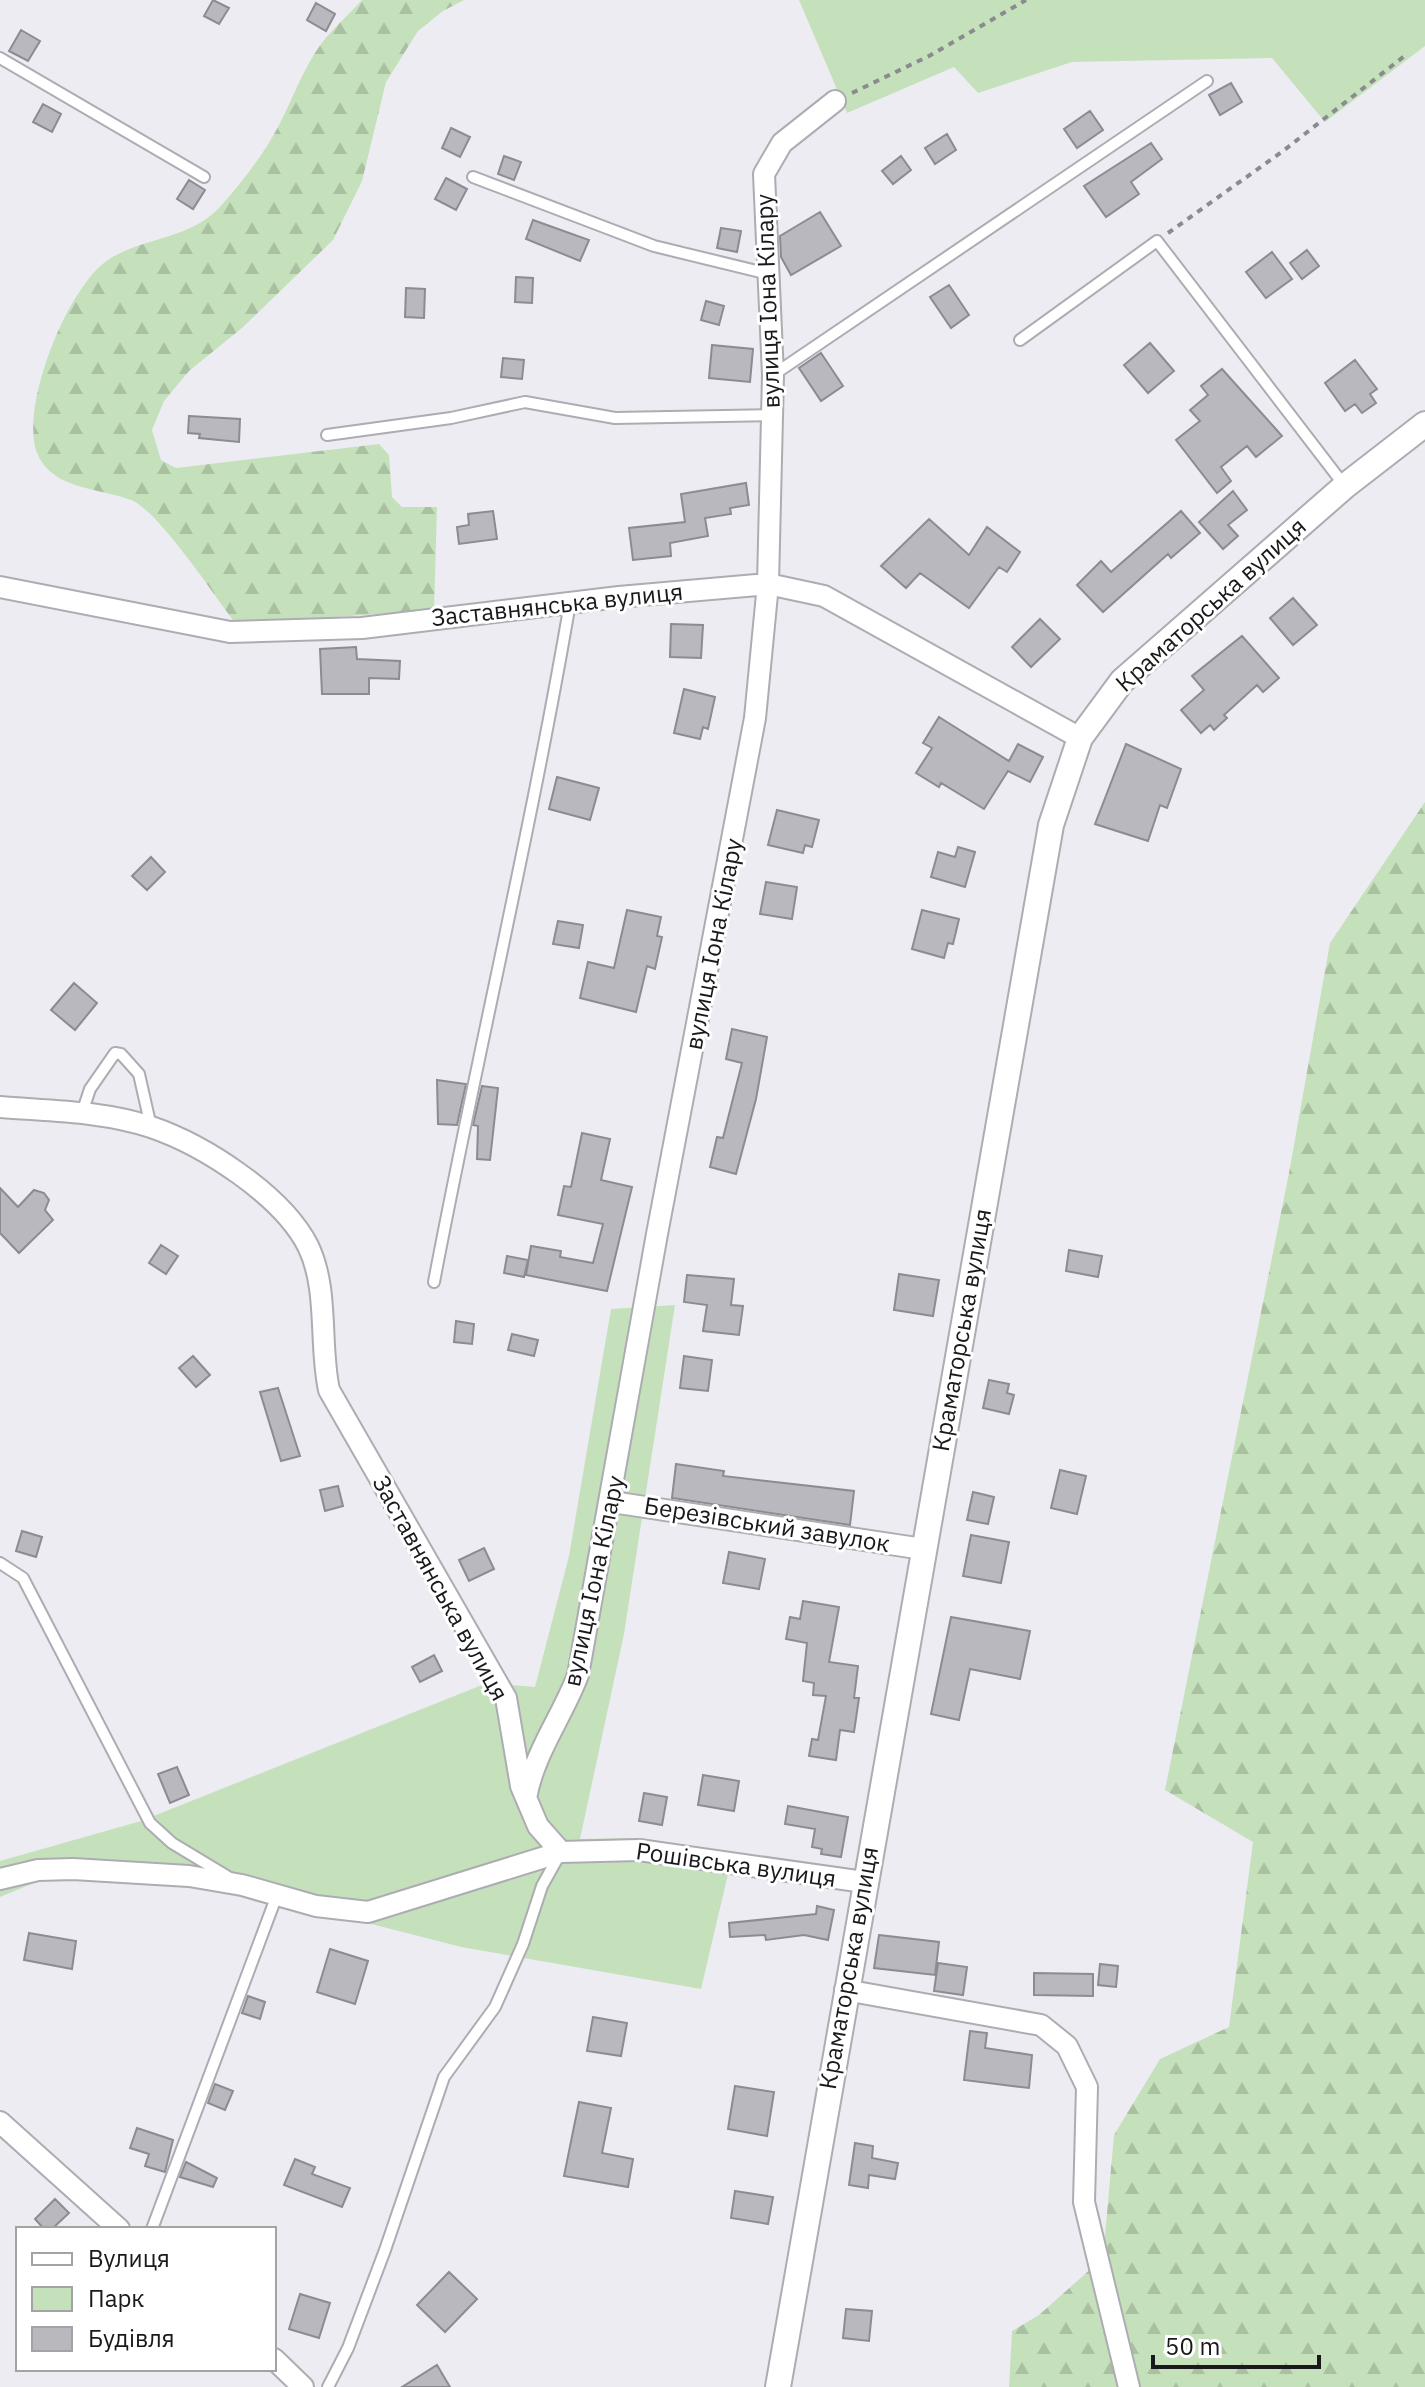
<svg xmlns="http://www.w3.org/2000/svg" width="1425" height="2387" font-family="'IBM Plex Sans',sans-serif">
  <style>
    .green { fill: #c5e1bc }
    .forest { fill: url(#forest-firs) }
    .building { fill: #b9b8be; stroke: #8c8b91; stroke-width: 2 }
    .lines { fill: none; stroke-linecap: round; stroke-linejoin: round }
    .service-casing { stroke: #adacb2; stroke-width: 14 }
    .minor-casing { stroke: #adacb2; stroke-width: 24 }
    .tertiary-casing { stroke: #adacb2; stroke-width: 28 }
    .path { stroke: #8b8a8f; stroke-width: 4; stroke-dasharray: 6 6; stroke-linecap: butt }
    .service { stroke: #fff; stroke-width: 10 }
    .minor { stroke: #fff; stroke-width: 20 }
    .tertiary { stroke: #fff; stroke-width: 24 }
    .labels { text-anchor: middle; stroke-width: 6; stroke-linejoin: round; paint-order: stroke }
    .street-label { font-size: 24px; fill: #19181b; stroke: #fff }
  </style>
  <defs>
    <pattern id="forest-firs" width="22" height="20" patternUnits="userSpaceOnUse" patternTransform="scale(2)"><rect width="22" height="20" fill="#c5e1bc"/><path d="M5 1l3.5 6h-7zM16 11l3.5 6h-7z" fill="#a9c0a1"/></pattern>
  </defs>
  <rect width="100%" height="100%" fill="#edecf3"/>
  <path class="green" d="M 799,0 L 1425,0 L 1425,46 L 1325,122 L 1272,58 L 1072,62 L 978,93 L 954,67 L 847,113 Z
    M 675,1305 L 624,1634 L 580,1839 L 636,1838 L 732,1857 L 701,1989 L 461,1947 L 356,1920 L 176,1884 L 46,1878 L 0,1897 L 0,1861 L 141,1821 L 487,1683 L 535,1687 L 569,1556 L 611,1309 Z"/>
  <path class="forest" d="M 362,0 L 464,0 L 443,11 L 418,31 L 386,82 L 362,181 L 333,240 L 242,328 L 189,371 L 164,401 L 152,430 L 161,460 L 176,468 L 379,444 L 389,455 L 392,497 L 402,507 L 437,507 L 434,610 L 236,624 C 215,597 159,511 131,500 C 100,488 52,490 37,453 C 19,407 69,282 111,258 C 146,237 189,239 219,208 C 241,184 264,154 279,125 C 293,98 303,69 321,44 C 332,29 349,15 362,0 Z
    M 1425,802 L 1425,2387 L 1009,2387 L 1012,2331 L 1039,2315 L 1103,2258 L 1114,2135 L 1160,2059 L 1229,2027 L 1253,1842 L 1165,1790 L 1289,1173 L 1330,943 Z"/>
  <path class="building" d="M 213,0 L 229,8 L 219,24 L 204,16 Z
    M 316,3 L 335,14 L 326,31 L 307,20 Z
    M 21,30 L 40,41 L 28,61 L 9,51 Z
    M 1231,83 L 1242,102 L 1220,115 L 1209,95 Z
    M 43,104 L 61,114 L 52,132 L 33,122 Z
    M 1090,111 L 1103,130 L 1077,148 L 1064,129 Z
    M 451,128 L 470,137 L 460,157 L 442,148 Z
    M 947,134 L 956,150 L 935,164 L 925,148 Z
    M 1151,143 L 1162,159 L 1131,182 L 1139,194 L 1106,217 L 1084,186 Z
    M 504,156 L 521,162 L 514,180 L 498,174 Z
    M 901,156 L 911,170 L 893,184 L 882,171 Z
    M 446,178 L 467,189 L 456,210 L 435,199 Z
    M 189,180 L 205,190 L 193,209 L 177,199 Z
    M 820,212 L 841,246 L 791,275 L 781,257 L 780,236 Z
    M 533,220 L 589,240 L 580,261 L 526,239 Z
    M 721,228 L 741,231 L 737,252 L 717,248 Z
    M 1307,250 L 1319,266 L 1302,279 L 1290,263 Z
    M 1272,252 L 1292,279 L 1266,298 L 1246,272 Z
    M 516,277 L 533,278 L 532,303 L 515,302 Z
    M 949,285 L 969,315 L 951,328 L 930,297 Z
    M 406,288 L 425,289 L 424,318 L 405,317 Z
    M 706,301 L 724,306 L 719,325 L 701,320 Z
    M 1150,343 L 1174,371 L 1148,393 L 1124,365 Z
    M 712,345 L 753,349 L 750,382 L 709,378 Z
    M 821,353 L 843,386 L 821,401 L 799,368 Z
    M 503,358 L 524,360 L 522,379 L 501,377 Z
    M 1355,360 L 1377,389 L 1370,394 L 1376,403 L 1362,413 L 1355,404 L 1345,411 L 1325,383 Z
    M 1222,369 L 1282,436 L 1256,457 L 1247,446 L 1221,467 L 1231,481 L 1217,493 L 1176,440 L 1200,421 L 1190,410 L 1208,395 L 1201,386 Z
    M 189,416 L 240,419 L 239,442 L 199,438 L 200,434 L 188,433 Z
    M 746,483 L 749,505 L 730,508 L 731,514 L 705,518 L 708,536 L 670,543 L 671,556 L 633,560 L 629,528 L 685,522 L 681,494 Z
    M 1233,491 L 1247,510 L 1228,525 L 1238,536 L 1223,549 L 1199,522 Z
    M 493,511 L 497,539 L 459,544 L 457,527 L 469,525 L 468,514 Z
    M 1181,511 L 1200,533 L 1171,558 L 1168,554 L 1103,612 L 1077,585 L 1101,561 L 1111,572 Z
    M 929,519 L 969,555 L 987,527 L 1020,552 L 1007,572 L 999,567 L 969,608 L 920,573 L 906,588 L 881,566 Z
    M 1293,598 L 1317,625 L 1293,645 L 1270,618 Z
    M 1040,619 L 1060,639 L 1031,667 L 1012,647 Z
    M 671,624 L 703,625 L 701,658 L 670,657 Z
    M 1242,636 L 1279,678 L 1263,692 L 1257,685 L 1224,715 L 1227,718 L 1214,730 L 1210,725 L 1201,733 L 1181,710 L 1204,690 L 1192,676 Z
    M 356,647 L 357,659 L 400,661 L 399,679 L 369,678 L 369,694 L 322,694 L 320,649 Z
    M 684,689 L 715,697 L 708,729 L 703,727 L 700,739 L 674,733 Z
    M 939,717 L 1009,761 L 1018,744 L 1043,757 L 1030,782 L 1008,771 L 984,809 L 941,783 L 939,787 L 916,773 L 932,748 L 923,743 Z
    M 1126,744 L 1181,769 L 1167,808 L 1160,805 L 1148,841 L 1095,824 Z
    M 557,777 L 599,788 L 590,820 L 549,809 Z
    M 777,810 L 819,820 L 812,847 L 805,845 L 803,853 L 768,845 Z
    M 958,847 L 975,852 L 965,887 L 931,877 L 938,852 L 955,857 Z
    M 151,857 L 165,872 L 147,890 L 132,876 Z
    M 766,882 L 797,887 L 792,919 L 760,914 Z
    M 627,910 L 661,917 L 657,936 L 662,937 L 655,969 L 647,966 L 636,1012 L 580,998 L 588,962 L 614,968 Z
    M 922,910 L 959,919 L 953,944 L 948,943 L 944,958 L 912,949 Z
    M 558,921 L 583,925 L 579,948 L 553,944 Z
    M 74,983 L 97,1003 L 75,1030 L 51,1010 Z
    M 732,1029 L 767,1037 L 756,1099 L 736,1174 L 710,1167 L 717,1137 L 723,1138 L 742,1063 L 726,1059 Z
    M 437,1080 L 466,1084 L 457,1125 L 438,1124 Z
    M 482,1086 L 498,1088 L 490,1160 L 477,1159 L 478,1126 L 473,1125 Z
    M 582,1133 L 610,1139 L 601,1180 L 632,1187 L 607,1291 L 526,1275 L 531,1246 L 561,1251 L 560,1257 L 593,1263 L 603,1224 L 558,1215 L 564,1186 L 571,1187 Z
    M 0,1188 L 18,1207 L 34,1190 L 44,1193 L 49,1200 L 45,1210 L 53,1220 L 19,1253 L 0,1233 Z
    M 161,1245 L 178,1256 L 166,1274 L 149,1263 Z
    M 1069,1250 L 1102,1256 L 1098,1277 L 1066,1271 Z
    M 507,1256 L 528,1260 L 524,1277 L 504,1273 Z
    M 899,1274 L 939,1280 L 933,1316 L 894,1310 Z
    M 687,1275 L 734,1279 L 731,1305 L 743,1306 L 739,1335 L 703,1331 L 707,1305 L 684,1302 Z
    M 456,1321 L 474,1324 L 472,1344 L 454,1342 Z
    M 512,1334 L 538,1340 L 534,1356 L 508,1350 Z
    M 193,1356 L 210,1375 L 196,1387 L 179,1368 Z
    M 684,1356 L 712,1360 L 708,1391 L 680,1388 Z
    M 989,1380 L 1009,1384 L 1007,1393 L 1014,1395 L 1009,1414 L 983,1408 Z
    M 278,1388 L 300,1456 L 281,1461 L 260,1392 Z
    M 676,1464 L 724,1471 L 723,1476 L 854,1491 L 850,1525 L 672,1498 Z
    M 1060,1470 L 1086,1476 L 1077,1514 L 1051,1508 Z
    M 338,1486 L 343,1506 L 325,1511 L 320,1490 Z
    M 973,1492 L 994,1497 L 988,1524 L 967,1520 Z
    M 22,1531 L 42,1537 L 36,1557 L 16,1551 Z
    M 971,1535 L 1009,1542 L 1001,1583 L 963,1576 Z
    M 484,1548 L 494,1569 L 469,1581 L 459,1560 Z
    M 729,1552 L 765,1559 L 759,1589 L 723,1583 Z
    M 803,1601 L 839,1607 L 829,1662 L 858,1666 L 854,1698 L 859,1698 L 854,1732 L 840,1730 L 836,1760 L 809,1756 L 812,1739 L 818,1740 L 826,1696 L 813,1695 L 814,1683 L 803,1681 L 807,1643 L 786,1639 L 790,1617 L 800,1619 Z
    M 951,1617 L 1030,1631 L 1020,1679 L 970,1669 L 959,1720 L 931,1714 Z
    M 434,1655 L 442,1671 L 420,1682 L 412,1667 Z
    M 177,1767 L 189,1795 L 170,1803 L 158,1774 Z
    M 703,1775 L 739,1781 L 734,1811 L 698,1805 Z
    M 644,1793 L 667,1797 L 662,1825 L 639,1821 Z
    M 788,1806 L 848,1817 L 841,1857 L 821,1854 L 822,1849 L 812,1847 L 815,1829 L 785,1824 Z
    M 817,1906 L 834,1910 L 828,1940 L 804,1935 L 766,1940 L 765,1935 L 730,1937 L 729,1923 L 816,1914 Z
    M 29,1933 L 76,1941 L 72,1969 L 24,1960 Z
    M 879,1935 L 939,1942 L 935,1975 L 874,1968 Z
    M 330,1949 L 368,1961 L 355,2004 L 317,1992 Z
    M 938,1963 L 967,1967 L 963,1995 L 934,1991 Z
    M 1100,1964 L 1118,1966 L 1116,1987 L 1098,1985 Z
    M 1034,1973 L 1093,1974 L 1093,1996 L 1034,1995 Z
    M 248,1996 L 265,2002 L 260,2019 L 242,2013 Z
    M 593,2017 L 627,2023 L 621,2056 L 587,2051 Z
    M 970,2031 L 987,2033 L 985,2048 L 1032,2055 L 1029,2088 L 964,2080 Z
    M 215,2084 L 233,2091 L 225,2110 L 208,2103 Z
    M 735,2086 L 774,2092 L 767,2136 L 728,2129 Z
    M 579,2102 L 611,2108 L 602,2153 L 633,2159 L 628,2187 L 564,2176 Z
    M 137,2128 L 173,2140 L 165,2172 L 145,2166 L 149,2154 L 130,2148 Z
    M 855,2143 L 873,2146 L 872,2158 L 898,2163 L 895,2179 L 869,2175 L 868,2188 L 849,2185 Z
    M 295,2159 L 315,2167 L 312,2174 L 350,2188 L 342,2207 L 284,2185 Z
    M 186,2162 L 217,2178 L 213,2187 L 180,2177 Z
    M 735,2191 L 773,2197 L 768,2224 L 731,2218 Z
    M 55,2199 L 69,2213 L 52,2229 L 44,2229 L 35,2219 Z
    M 449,2272 L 477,2299 L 445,2332 L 417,2305 Z
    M 300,2294 L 330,2303 L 319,2338 L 289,2329 Z
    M 846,2309 L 872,2311 L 869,2341 L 843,2338 Z
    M 437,2365 L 450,2387 L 402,2387 Z"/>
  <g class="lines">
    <g class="service-casing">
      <path id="service" d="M 0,58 L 204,177
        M 473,177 L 654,246 L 769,274
        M 1020,340 L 1157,241 L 1344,485
        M 773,375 L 1207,81
        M 327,435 L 451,418 L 525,402 L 615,418 L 772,415
        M 82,1113 L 90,1089 L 115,1053 L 121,1054 L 139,1074 L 151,1127
        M 434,1282 C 477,1055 531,831 570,603
        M 0,1563 L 23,1578 L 150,1823 L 172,1843 L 230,1878
        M 152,2229 L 277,1895
        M 328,2387 L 348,2348 L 385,2250 L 444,2077 L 495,2007 L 523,1944 L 542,1886 L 561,1852"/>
    </g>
    <g class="minor-casing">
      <path id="minor" d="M 0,587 L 230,632 L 362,628 L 619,597 L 768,584 L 824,596 L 1080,738
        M 0,1107 C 50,1111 103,1111 151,1127 C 204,1145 282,1195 308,1246 C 329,1289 319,1344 329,1390 L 506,1698 L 521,1786 L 538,1826 L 561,1852
        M 612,1502 L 923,1549
        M 526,1798 C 534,1753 562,1717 578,1675 L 657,1234 L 755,718 L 768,584 L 773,375 L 764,174 L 782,143 L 835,101
        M 0,1879 L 38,1870 L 73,1869 L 189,1876 L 242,1885 L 316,1906 L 368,1912 L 561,1852 L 639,1850 L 864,1882
        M 845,1990 L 1041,2025 L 1067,2046 L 1087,2087 L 1084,2202 L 1129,2387
        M 0,2122 L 119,2229
        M 274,2359 L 303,2387"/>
    </g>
    <g class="tertiary-casing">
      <path id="tertiary" d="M 778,2387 L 1051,825 L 1080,738 L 1122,681 L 1345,486 L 1425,424"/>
    </g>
    <path class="path" d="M 852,93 L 929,56 L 1026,0
      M 1168,233 L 1283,151 L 1407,54"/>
    <use href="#service" class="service"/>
    <use href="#minor" class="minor"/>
    <use href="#tertiary" class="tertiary"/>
  </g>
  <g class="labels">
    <g class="street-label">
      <text transform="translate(768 301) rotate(-92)" y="8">вулиця Іона Кілару</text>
      <text transform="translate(557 605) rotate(-6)" y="8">Заставнянська вулиця</text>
      <text transform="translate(1211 605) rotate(-42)" y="8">Краматорська вулиця</text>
      <text transform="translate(714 944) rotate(-79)" y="8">вулиця Іона Кілару</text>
      <text transform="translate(962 1330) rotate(-80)" y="8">Краматорська вулиця</text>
      <text transform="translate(767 1525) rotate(9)" y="8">Березівський завулок</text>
      <text transform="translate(594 1581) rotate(-78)" y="8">вулиця Іона Кілару</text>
      <text transform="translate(440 1588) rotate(61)" y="8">Заставнянська вулиця</text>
      <text transform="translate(736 1865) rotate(8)" y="8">Рошівська вулиця</text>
      <text transform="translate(849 1968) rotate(-80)" y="8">Краматорська вулиця</text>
    </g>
  </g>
  <rect x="16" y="2227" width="260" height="144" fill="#ffffff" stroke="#a3a3a4" stroke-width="2"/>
  <rect x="32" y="2253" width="40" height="12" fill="#ffffff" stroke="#a3a3a4" stroke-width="2"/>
  <text x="88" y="2267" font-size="24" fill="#19181b">Вулиця</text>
  <rect x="32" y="2287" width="40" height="24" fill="#c5e1bc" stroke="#a3a3a4" stroke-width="2"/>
  <text x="88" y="2307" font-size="24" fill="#19181b">Парк</text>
  <rect x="32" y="2327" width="40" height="24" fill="#b9b8be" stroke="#a3a3a4" stroke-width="2"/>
  <text x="88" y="2347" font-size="24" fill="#19181b">Будівля</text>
  <path d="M1153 2355v12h166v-12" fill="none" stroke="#19181b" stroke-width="4"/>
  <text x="1165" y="2355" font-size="24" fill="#19181b" stroke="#ffffff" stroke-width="6" paint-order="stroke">50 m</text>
</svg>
